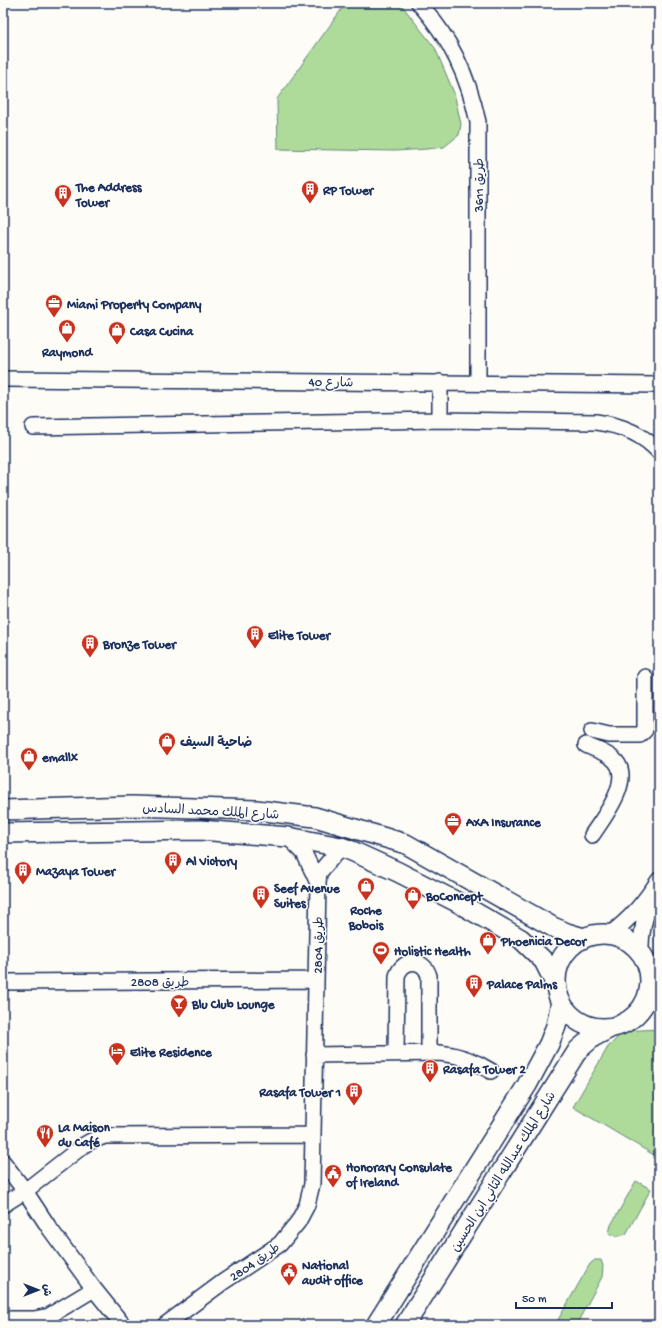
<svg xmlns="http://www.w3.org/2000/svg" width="662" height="1328" font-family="'Gochi Hand','Playpen Sans Arabic',sans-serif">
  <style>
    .green { fill: #aedb9a; stroke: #64857c }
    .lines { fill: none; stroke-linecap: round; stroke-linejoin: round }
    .minor-casing { stroke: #1b2f5e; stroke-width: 18 }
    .major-casing { stroke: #1b2f5e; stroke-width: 22 }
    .minor { stroke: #fdfcf7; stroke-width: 15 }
    .major { stroke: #fdfcf7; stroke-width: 19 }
    .labels { text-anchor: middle; stroke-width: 3; stroke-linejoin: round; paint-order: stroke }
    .street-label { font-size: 13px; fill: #1b2f5e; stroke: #fdfcf7 }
    .poi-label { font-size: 13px; font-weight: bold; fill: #1b2f5e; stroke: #fdfcf7; text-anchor: start }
  </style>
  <rect width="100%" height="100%" fill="#fdfcf7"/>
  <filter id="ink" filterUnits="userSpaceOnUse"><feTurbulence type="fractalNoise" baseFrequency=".025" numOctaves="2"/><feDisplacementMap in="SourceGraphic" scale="8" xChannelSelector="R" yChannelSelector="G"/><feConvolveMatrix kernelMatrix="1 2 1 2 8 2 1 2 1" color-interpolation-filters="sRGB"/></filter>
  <g filter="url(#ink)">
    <path class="green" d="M 346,3 L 400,3 L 435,48 L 454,93 L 461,124 L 459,135 L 444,147 L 427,149 L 395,151 L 278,149 L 277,99 Z
      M 659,908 L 659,960 L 655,955 L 655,918 Z
      M 659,1029 L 659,1158 L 573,1107 L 608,1047 L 624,1031 Z
      M 636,1181 L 651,1189 L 626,1234 C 619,1237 615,1237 609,1233 L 611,1225 Z
      M 595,1260 L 601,1260 L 603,1266 L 602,1277 L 576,1325 L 555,1325 L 590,1264 Z"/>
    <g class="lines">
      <g class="minor-casing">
        <path id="minor" d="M 419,3 C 451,39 468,76 478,122 L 478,383
          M 3,379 L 659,385
          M 440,382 L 440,420
          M 33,427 L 440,420 L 596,422 C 621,425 642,433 659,452
          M 592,731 L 609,735 L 640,735 L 645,730 L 645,677
          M 586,745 C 594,749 605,752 612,758 C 637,776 603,818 592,835
          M 288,837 L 304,853 L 318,883
          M 610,934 C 631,919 645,901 659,880
          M 641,954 C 640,935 644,917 652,899
          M 3,982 L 316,980
          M 396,1053 L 397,976 C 403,958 424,958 429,976 L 429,1052
          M 314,1055 L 440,1053 C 459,1055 475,1061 491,1071
          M 3,1162 L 25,1191 L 50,1229 L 94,1289 L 123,1325
          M 3,1205 L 25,1191 L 84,1145 L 91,1141 L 105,1136 L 313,1135
          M 3,1319 L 34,1319 L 49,1316 L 94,1289
          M 165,1325 L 223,1282 L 280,1244 L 298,1222 L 307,1205 L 312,1184 L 318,883 L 319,873 L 341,847"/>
      </g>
      <g class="major-casing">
        <path id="major" d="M 3,810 L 132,806 L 256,810 L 315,817 L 406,844 L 553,927 L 567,933 L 584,938
          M 3,833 L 200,830 L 288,837 L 341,847 L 352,851 L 398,872 L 457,902 L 521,939 L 544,961 L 556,985
          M556 981a47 47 0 1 1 94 0a47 47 0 1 1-94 0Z
          M 376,1325 L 527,1085 L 549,1044 L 556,1026 L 561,1002
          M 405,1325 L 578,1050 L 593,1037 L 610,1028"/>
      </g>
      <use href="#minor" class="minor"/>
      <use href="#major" class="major"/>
    </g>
  </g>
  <defs>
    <g id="building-pin" transform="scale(0.9)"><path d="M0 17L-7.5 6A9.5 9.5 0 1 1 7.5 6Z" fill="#c8321e" stroke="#fdfcf7"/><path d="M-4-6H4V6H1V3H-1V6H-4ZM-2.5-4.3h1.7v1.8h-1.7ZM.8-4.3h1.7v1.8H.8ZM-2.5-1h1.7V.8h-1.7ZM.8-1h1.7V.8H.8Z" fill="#fff"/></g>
    <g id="office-pin" transform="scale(0.9)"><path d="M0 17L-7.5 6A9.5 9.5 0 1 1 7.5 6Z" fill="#c8321e" stroke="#fdfcf7"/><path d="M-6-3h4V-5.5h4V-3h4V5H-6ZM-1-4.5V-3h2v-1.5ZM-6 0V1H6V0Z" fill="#fff"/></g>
    <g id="shop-pin" transform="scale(0.9)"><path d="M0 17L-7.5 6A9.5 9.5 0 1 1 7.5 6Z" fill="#c8321e" stroke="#fdfcf7"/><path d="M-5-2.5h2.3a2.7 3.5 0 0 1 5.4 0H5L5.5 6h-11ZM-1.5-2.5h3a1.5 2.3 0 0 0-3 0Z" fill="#fff"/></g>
    <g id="stadium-pin" transform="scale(0.9)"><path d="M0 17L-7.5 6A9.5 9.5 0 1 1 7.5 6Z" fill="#c8321e" stroke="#fdfcf7"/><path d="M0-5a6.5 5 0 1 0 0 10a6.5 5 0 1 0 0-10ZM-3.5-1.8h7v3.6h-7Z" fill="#fff"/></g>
    <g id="bar-pin" transform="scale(0.9)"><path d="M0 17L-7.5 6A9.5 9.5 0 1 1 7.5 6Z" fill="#c8321e" stroke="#fdfcf7"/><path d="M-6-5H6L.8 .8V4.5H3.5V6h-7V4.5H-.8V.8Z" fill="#fff"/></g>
    <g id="hotel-pin" transform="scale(0.9)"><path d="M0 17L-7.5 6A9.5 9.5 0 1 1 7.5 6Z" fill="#c8321e" stroke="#fdfcf7"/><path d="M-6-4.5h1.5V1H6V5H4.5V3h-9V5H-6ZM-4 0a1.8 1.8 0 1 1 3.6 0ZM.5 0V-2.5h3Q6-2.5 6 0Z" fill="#fff"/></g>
    <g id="restaurant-pin" transform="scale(0.9)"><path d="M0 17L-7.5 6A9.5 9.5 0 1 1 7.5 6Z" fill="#c8321e" stroke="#fdfcf7"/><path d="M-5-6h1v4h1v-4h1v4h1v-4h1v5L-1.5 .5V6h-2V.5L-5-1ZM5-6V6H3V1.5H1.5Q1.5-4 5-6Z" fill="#fff"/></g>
    <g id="civic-pin" transform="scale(0.9)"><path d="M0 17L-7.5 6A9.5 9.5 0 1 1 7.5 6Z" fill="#c8321e" stroke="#fdfcf7"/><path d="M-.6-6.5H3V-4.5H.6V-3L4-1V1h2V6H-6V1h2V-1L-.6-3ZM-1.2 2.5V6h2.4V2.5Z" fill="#fff"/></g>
  </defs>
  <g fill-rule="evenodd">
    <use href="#building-pin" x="310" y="189"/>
    <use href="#building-pin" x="63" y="193"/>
    <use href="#office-pin" x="54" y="303"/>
    <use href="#shop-pin" x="67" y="328"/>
    <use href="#shop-pin" x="117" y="330"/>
    <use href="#building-pin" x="255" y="634"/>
    <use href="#building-pin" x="90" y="643"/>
    <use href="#shop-pin" x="167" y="741"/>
    <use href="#shop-pin" x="29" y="756"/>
    <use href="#office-pin" x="453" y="821"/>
    <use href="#building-pin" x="173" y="860"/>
    <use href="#building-pin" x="23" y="870"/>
    <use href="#shop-pin" x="366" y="886"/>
    <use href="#building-pin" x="261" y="894"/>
    <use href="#shop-pin" x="413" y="895"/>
    <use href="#shop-pin" x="488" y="940"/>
    <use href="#stadium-pin" x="381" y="950"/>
    <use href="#building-pin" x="474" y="983"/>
    <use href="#bar-pin" x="179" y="1003"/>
    <use href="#hotel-pin" x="117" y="1051"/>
    <use href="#building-pin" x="430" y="1068"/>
    <use href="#building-pin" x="354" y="1091"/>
    <use href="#restaurant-pin" x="45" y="1133"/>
    <use href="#civic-pin" x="333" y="1173"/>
    <use href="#civic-pin" x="289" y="1271"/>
  </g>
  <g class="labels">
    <g class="street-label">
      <text transform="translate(478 185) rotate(-90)" y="5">طريق 3611</text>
      <text transform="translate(331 381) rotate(1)" y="5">شارع 40</text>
      <text transform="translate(211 810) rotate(3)" y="5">شارع الملك محمد السادس</text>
      <text transform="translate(317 945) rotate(-89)" y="5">طريق 2804</text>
      <text x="160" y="986">طريق 2808</text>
      <text transform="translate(502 1171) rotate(-58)" y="5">شارع الملك عبدالله الثاني ابن الحسين</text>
      <text transform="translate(254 1261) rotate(-34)" y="5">طريق 2804</text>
    </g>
    <g class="poi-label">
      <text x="76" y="191">The Address<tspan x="76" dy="15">Tower</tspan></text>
      <text x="323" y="194">RP Tower</text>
      <text x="67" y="308">Miami Property Company</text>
      <text x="130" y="335">Casa Cucina</text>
      <text x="67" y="356" text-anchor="middle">Raymond</text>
      <text x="268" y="639">Elite Tower</text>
      <text x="103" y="648">Bronze Tower</text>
      <text x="180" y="746">ضاحية السيف</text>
      <text x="42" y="761">emallx</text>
      <text x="466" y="826">AXA Insurance</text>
      <text x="186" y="865">Al Victory</text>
      <text x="36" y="875">Mazaya Tower</text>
      <text x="274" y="892">Seef Avenue<tspan x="274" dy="15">Suites</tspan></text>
      <text x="426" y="900">BoConcept</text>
      <text x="366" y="914" text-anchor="middle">Roche<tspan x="366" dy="15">Bobois</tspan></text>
      <text x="501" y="945">Phoenicia Decor</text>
      <text x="394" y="955">Holistic Health</text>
      <text x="487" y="988">Palace Palms</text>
      <text x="192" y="1008">Blu Club Lounge</text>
      <text x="130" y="1056">Elite Residence</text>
      <text x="443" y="1073">Rasafa Tower 2</text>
      <text x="341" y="1096" text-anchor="end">Rasafa Tower 1</text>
      <text x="58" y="1131">La Maison<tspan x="58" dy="15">du Café</tspan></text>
      <text x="346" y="1171">Honorary Consulate<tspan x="346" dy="15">of Ireland</tspan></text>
      <text x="302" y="1269">National<tspan x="302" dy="15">audit office</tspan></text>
    </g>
  </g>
  <rect width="662" height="1328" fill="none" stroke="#fdfcf7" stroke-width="16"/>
  <rect x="8" y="8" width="646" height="1312" fill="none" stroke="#1b2f5e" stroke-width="1.5" filter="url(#ink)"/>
  <g transform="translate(38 1290) rotate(90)" stroke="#fdfcf7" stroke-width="3" paint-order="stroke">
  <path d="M0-3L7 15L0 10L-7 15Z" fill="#1b2f5e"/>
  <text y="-6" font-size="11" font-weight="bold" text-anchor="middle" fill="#1b2f5e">ش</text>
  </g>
  <path d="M516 1302v6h96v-6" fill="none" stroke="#1b2f5e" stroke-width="2"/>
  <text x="522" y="1302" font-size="12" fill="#1b2f5e" stroke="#fdfcf7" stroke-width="3" paint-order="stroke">50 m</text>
</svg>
